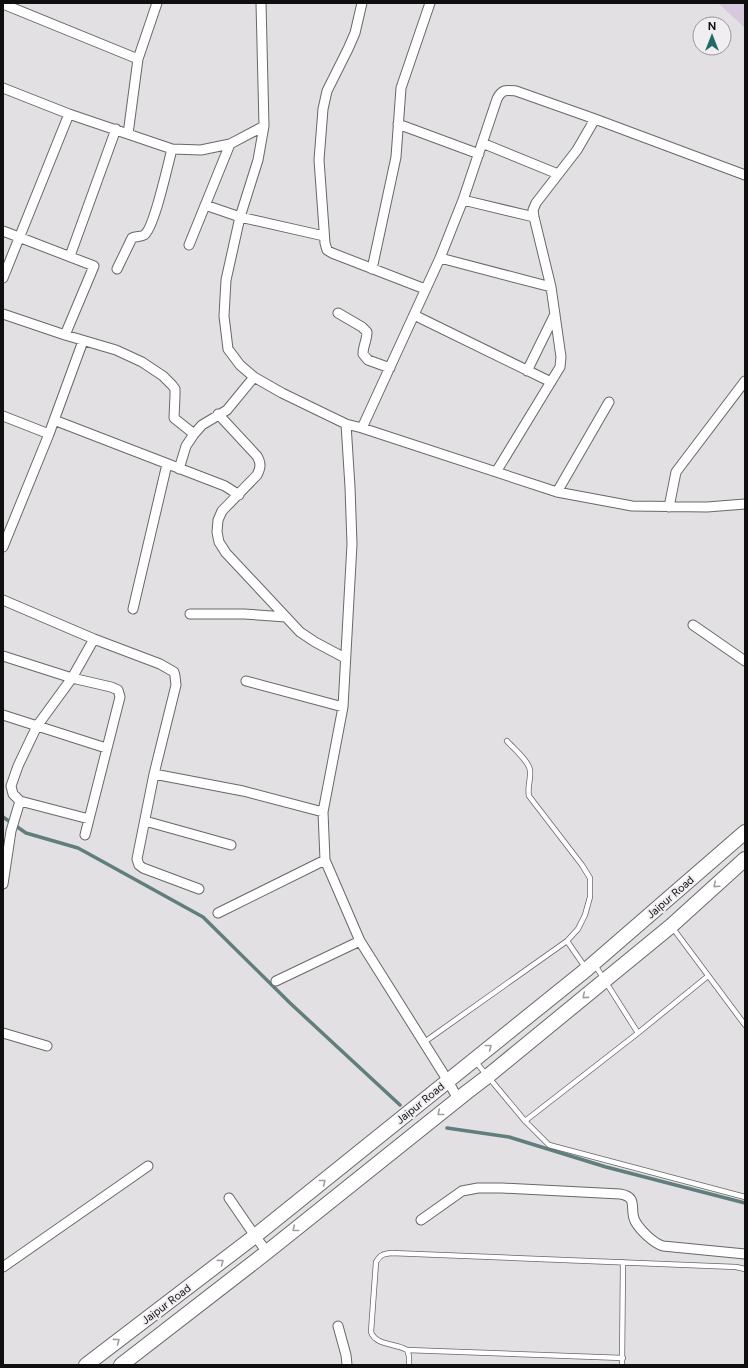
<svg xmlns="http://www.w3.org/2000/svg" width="748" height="1368" font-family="Figtree,sans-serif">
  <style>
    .green { fill: #d6c9de }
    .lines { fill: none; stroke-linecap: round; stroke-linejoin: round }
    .stream { stroke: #617e7c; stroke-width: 3.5 }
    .lane-casing { stroke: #686769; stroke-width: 6 }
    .street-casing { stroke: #686769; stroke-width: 11 }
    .primary-casing { stroke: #686769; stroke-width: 16 }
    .lane { stroke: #fff; stroke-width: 4.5 }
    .street { stroke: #fff; stroke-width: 9 }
    .primary { stroke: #fff; stroke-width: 14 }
    .oneway { stroke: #9f9f9f }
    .labels { text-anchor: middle; stroke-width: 4; stroke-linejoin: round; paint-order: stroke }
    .street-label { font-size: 11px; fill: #100f10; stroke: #f0eef1 }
  </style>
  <rect width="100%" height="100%" fill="#e2e0e3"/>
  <path class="green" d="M 718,3 L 745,3 L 745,28 Z"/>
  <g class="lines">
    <path class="stream" d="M 3,817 L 26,833 L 78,848 L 89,854 L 203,917 L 290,1003 L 400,1105
      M 447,1128 L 509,1137 L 606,1167 L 745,1203"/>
    <g class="lane-casing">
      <path id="lane" d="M 672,927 L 745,1025
        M 567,941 L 585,967
        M 595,965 L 638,1033
        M 423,1043 L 567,941 L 578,929 L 585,915 L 590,897 L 590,878 L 582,865 L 529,796 C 527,787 531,780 530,771 C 530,762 513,748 507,741
        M 475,1061 L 525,1121 L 549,1145 L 745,1197
        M 525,1121 L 638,1033 L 708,976
        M 407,1350 L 623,1358
        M 409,1365 L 409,1356 L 407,1350 C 396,1343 376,1346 371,1332 L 376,1262 C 380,1255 383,1254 391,1253 L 736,1267 L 745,1269
        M 622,1365 L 623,1262"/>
    </g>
    <g class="street-casing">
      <path id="street" d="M 261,3 L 264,126 L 258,160 L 240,217 L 226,280 L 224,316 L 228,349 L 240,365 L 254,377 L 282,393 L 346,424 L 362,428 L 557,492 L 632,506 L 707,507 L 745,504
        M 362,3 L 355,33 L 348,49 L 327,91 L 323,109 L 319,160 L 325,243 L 327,250 L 332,253 L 425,289
        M 3,4 L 138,59
        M 3,88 L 69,114 L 172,149 L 201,150 L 230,144 L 264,126
        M 398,124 L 479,154
        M 128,134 L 138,59 L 157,3
        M 482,143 L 558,174
        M 463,200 L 534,217
        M 205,205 L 240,217 L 324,236
        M 3,231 L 94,266 L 65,335
        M 189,245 L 230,144
        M 70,256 L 116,129
        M 440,258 L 551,287
        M 117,269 L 132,238 C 136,236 141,237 144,235 C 154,229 168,164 172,149
        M 372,269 L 396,157 L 401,88 L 430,3
        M 3,278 L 69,114
        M 338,313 L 362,327 L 367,332 C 367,340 363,346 363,354 L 368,360 L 390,368
        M 3,314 L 65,335 L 116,350 L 142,362 L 163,376 L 172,385 L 175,389 L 175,396 L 174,418 L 194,434
        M 414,315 L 551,382
        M 527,371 L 555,314
        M 218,414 L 257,456 C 261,463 261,467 257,475 L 222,511 L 218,520 L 217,532 L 219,542 L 226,553 L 300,632 L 315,642 L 345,658
        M 3,416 L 49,434
        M 54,420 L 225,486 L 239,495
        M 346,424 L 350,487 L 352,544 L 343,707 L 323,812 L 325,860 L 360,941 L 448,1081 L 458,1099
        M 362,428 L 440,258 L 463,200 L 497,99 C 502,89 506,90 516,91 L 595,119 L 745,175
        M 179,469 L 186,446 L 194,434 L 202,425 L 227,410 L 254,377
        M 496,472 L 560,367 L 561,357 L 551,287 L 534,217 L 533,210 L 536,203 L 577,150 L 595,119
        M 557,492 L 609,402
        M 669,507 L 676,472 L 745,381
        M 3,547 L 49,434 L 83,341
        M 3,600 L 94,639 L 160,664 L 174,672 L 175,676 L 176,685 L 154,774 L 137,859 L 139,865 L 143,868 L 199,889
        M 133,609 L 167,464
        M 190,614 L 244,614 L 286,617
        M 693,625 L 745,661
        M 3,656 L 72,678 L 111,687 L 118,690 L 120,697 L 85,835
        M 246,681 L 343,707
        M 3,715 L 106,748
        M 154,774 L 243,791 L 323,812
        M 89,819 L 20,801 L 13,794 L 11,786 L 18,766 L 37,726 L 72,678 L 94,639
        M 145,821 L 231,845
        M 3,884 L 11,831 L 20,801
        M 218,913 L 325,860
        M 276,981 L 360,941
        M 3,1033 L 47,1046
        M 229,1198 L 255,1236 L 267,1252
        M 421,1220 L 462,1191 L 478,1188 L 502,1188 L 620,1194 C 639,1197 629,1209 635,1221 C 640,1230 653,1243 663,1246 L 745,1254
        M 3,1267 L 148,1166
        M 338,1326 L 346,1355 L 347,1365"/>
    </g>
    <g class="primary-casing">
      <path id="primary" d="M 86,1365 L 255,1236 L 587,969 L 745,832
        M 121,1365 L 267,1252 L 467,1092 L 488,1076 L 671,926 L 745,859"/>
    </g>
    <use href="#lane" class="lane"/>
    <use href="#street" class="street"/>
    <use href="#primary" class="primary"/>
  </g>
  <defs><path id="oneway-chevron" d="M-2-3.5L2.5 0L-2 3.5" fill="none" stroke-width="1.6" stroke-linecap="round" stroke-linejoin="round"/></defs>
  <g class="oneway">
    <use href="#oneway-chevron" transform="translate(716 885) rotate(138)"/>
    <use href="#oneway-chevron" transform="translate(585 996) rotate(140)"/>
    <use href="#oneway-chevron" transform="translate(489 1047) rotate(-38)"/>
    <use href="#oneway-chevron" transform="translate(440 1113) rotate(141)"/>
    <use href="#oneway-chevron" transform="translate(323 1182) rotate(-39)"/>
    <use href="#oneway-chevron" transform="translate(295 1229) rotate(141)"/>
    <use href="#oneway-chevron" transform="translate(221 1262) rotate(-37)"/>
    <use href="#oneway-chevron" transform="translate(117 1341) rotate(-37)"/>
  </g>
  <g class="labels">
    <g class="street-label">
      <text transform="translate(670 897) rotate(-41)" y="4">Jaipur Road</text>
      <text transform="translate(420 1103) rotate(-39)" y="4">Jaipur Road</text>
      <text transform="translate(166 1304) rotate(-37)" y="4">Jaipur Road</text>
    </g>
  </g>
  <rect width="748" height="1368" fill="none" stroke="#100f10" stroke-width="8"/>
  <g transform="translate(712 36)"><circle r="19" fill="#f0eef1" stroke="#969597"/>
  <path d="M0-3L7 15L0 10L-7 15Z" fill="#206b67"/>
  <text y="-6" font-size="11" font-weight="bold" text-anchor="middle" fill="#100f10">N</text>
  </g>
</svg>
